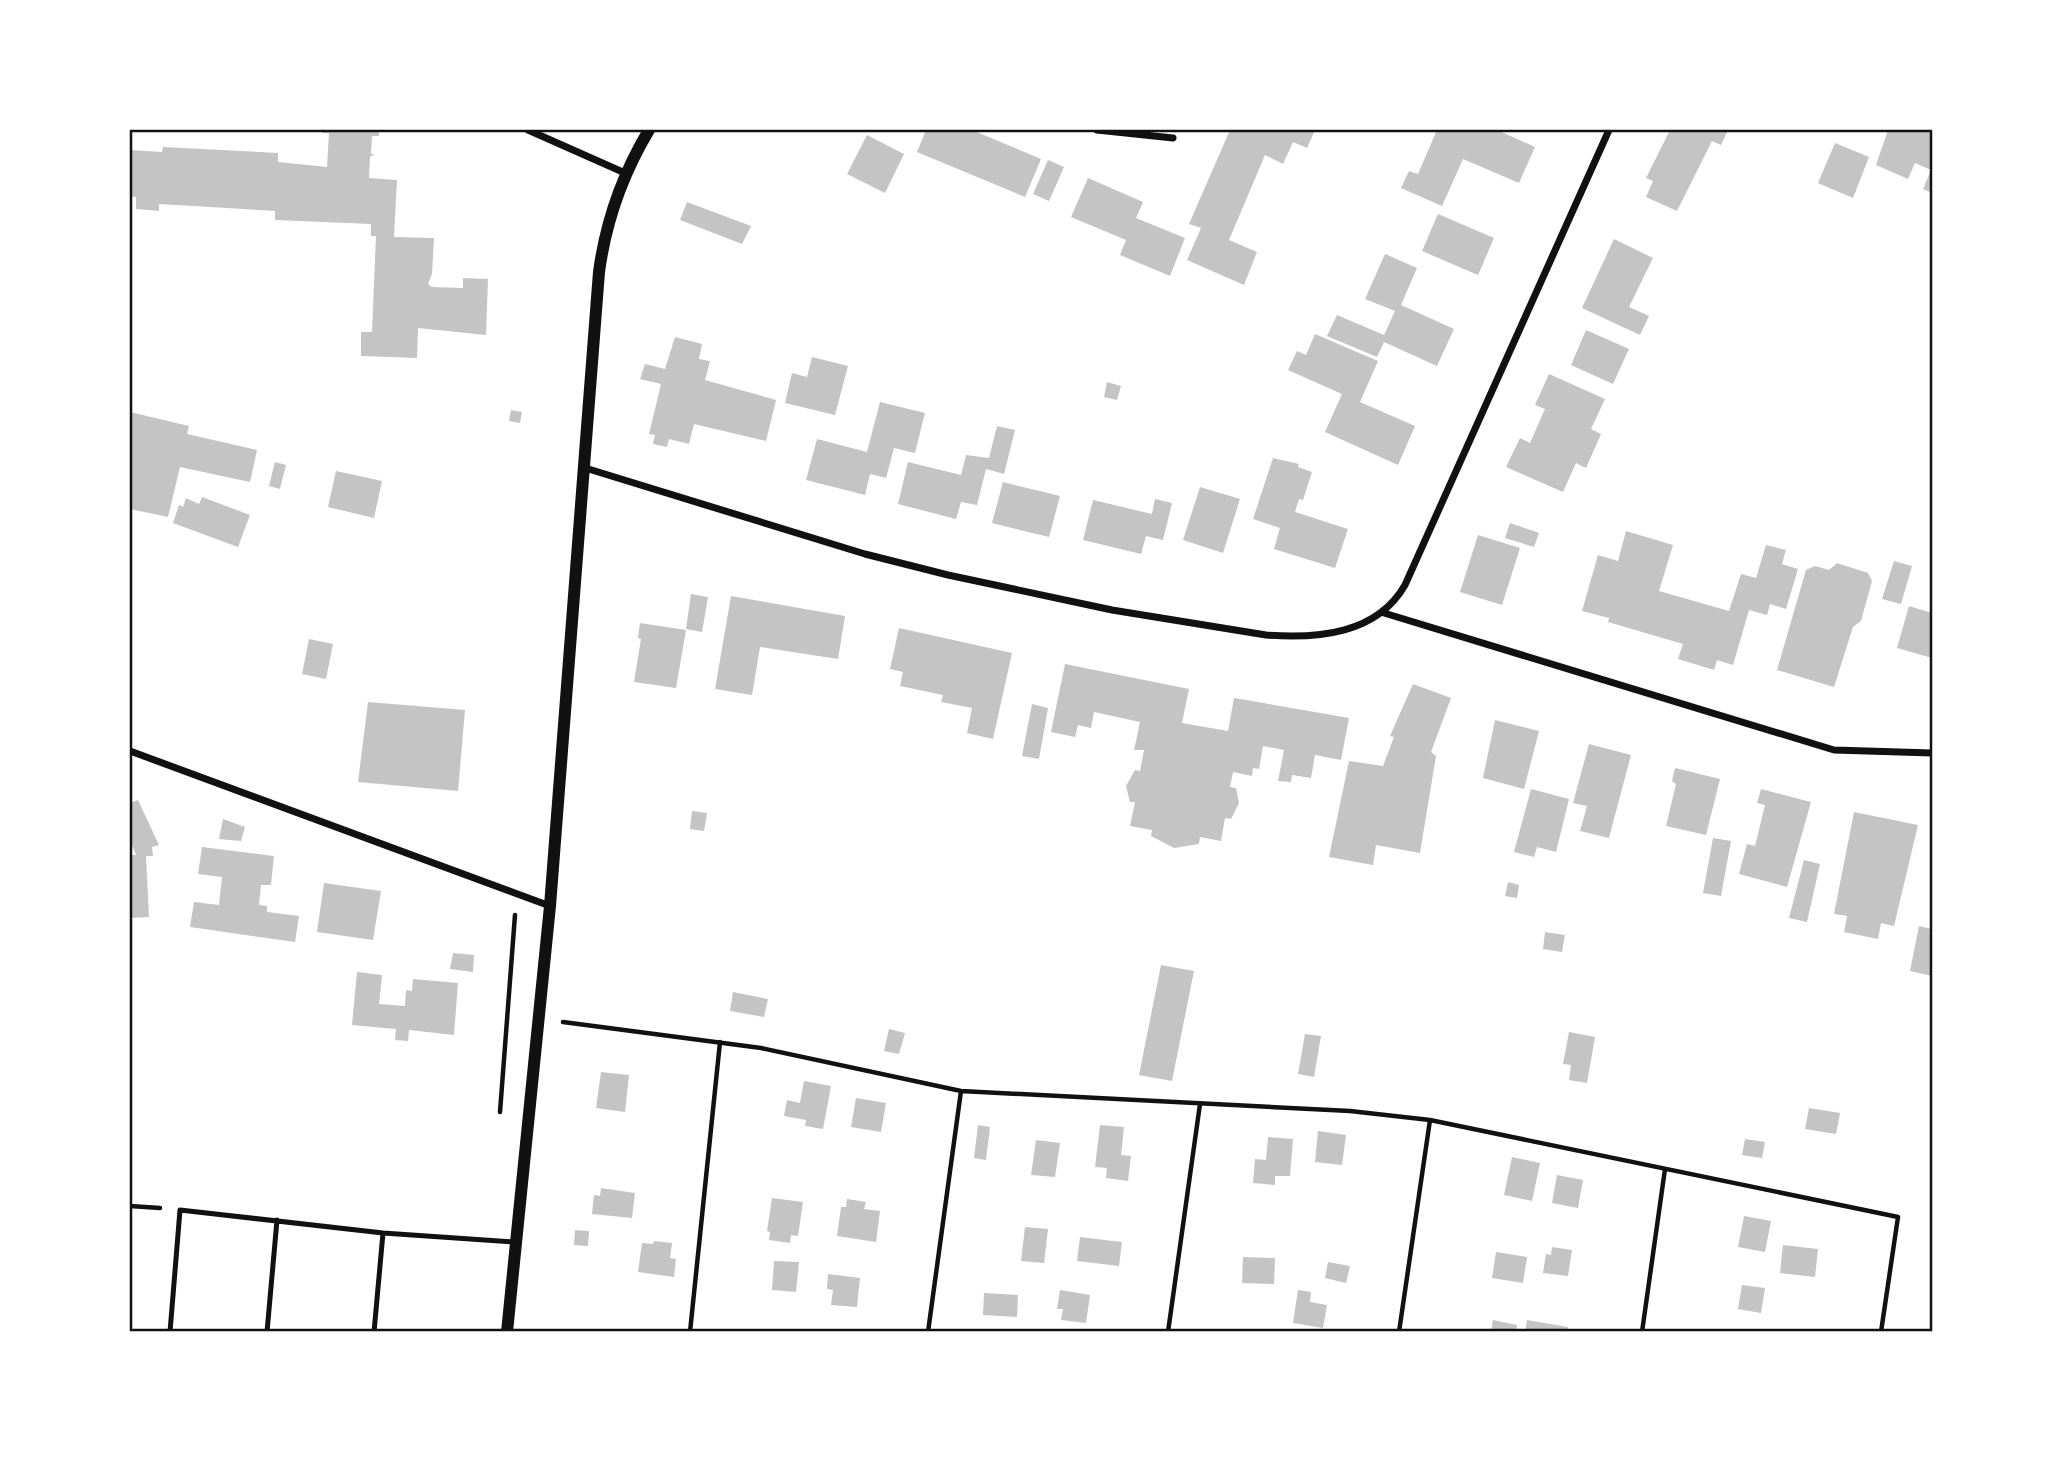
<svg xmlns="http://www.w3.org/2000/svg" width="2062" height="1461" font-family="Karla,sans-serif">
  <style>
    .building { fill: #c4c4c4 }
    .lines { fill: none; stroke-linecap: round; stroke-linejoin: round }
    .path { stroke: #111; stroke-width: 4.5 }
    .service { stroke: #111; stroke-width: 5 }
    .minor { stroke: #111; stroke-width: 7 }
    .tertiary { stroke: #111; stroke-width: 12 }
    .neatline { fill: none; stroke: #111; stroke-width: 2.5 }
  </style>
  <rect width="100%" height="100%" fill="#fff"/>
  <path class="building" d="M 322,130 L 379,130 L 379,136 L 372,136 L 371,154 L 375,154 L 370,157 L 369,178 L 397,180 L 394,237 L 434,238 L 432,274 L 428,284 L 432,287 L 463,288 L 463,278 L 488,279 L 486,335 L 418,328 L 417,358 L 361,356 L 361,332 L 372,332 L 376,236 L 371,236 L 371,224 L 275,220 L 275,211 L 159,204 L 159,211 L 136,209 L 136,197 L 130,196 L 130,150 L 162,152 L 163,147 L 278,153 L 278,162 L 327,167 L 329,133 L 322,133 Z
    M 926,130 L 972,130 L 1041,159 L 1025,197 L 917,152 Z
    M 1230,130 L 1269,132 L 1315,130 L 1307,148 L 1293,142 L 1283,164 L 1265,155 L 1229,240 L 1257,252 L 1244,285 L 1187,260 L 1201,228 L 1189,224 Z
    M 1437,130 L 1497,130 L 1535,147 L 1519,183 L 1463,159 L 1442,206 L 1401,188 L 1409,171 L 1418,174 Z
    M 1670,130 L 1728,130 L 1721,145 L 1712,141 L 1677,211 L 1646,197 L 1653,181 L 1646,178 Z
    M 1888,130 L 1932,130 L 1932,193 L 1923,189 L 1931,170 L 1915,163 L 1908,179 L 1876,165 Z
    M 867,135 L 904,154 L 885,193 L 847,174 Z
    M 1835,143 L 1869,157 L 1853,198 L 1818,183 Z
    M 1048,160 L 1064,167 L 1049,201 L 1033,194 Z
    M 1088,178 L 1143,202 L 1136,218 L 1185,238 L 1170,276 L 1120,255 L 1126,240 L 1071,217 Z
    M 687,202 L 751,226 L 742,244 L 680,220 Z
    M 1438,214 L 1494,238 L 1478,275 L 1422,251 Z
    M 1614,239 L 1653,258 L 1629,307 L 1649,316 L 1640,335 L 1582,308 Z
    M 1385,254 L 1417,268 L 1401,305 L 1454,329 L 1437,366 L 1384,342 L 1377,357 L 1327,336 L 1337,315 L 1384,335 L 1395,311 L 1365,299 Z
    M 1586,330 L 1629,349 L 1613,384 L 1571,365 Z
    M 1315,334 L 1378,361 L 1360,402 L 1415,426 L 1398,465 L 1325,432 L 1342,394 L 1288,370 L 1297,351 L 1306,355 Z
    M 675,337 L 702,344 L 699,359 L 710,361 L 705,380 L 776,400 L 766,441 L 694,424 L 689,444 L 669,439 L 667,447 L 653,444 L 655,435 L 649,434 L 661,384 L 640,379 L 645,364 L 665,369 Z
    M 812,357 L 848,366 L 835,415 L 785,403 L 792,373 L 807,377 Z
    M 1549,374 L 1605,399 L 1591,429 L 1601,434 L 1586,468 L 1576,463 L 1563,492 L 1506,467 L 1520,438 L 1530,443 L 1545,409 L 1535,405 Z
    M 1107,382 L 1121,386 L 1117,400 L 1104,397 Z
    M 880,402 L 925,413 L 915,453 L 894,448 L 886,478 L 870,474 L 865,495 L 806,480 L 817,439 L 867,452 Z
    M 511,410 L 522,412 L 520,423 L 509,421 Z
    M 130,412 L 189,426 L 187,434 L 257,450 L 250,482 L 180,467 L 168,517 L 130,509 Z
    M 997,426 L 1015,430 L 1004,474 L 986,469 L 977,505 L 961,502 L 956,519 L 898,504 L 908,462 L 961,475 L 966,455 L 989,458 Z
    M 1273,458 L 1299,464 L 1298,467 L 1312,472 L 1303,500 L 1299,499 L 1295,512 L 1348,529 L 1335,568 L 1274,549 L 1280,528 L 1253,519 Z
    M 275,462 L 286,465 L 280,489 L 269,486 Z
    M 336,471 L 382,481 L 374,518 L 328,507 Z
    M 1003,482 L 1060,496 L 1049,537 L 992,523 Z
    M 1200,487 L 1240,499 L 1223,553 L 1183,540 Z
    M 202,497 L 250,515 L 238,547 L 173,523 L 179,505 L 183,507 L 186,498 L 199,504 Z
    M 1155,499 L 1172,503 L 1163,540 L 1146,536 L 1141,554 L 1083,540 L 1093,500 L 1152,514 Z
    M 1510,523 L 1539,533 L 1534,547 L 1505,538 Z
    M 1626,531 L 1673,545 L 1659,591 L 1729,611 L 1741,574 L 1756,578 L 1766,545 L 1786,550 L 1782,564 L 1798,569 L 1786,609 L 1770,604 L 1767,615 L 1749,610 L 1733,665 L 1717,660 L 1714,670 L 1678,659 L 1683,644 L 1608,622 L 1609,618 L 1582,611 L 1598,555 L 1618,561 Z
    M 1478,535 L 1520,548 L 1502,605 L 1460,592 Z
    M 1894,561 L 1912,566 L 1901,604 L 1882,599 Z
    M 1837,563 L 1868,573 L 1872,581 L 1861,621 L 1853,627 L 1834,687 L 1777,670 L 1806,570 L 1815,566 L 1829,570 Z
    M 691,594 L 708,597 L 702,632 L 686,629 Z
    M 731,596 L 845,616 L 838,659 L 760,647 L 752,695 L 715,689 Z
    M 1909,606 L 1932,613 L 1932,658 L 1897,648 Z
    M 640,623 L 686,630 L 676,688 L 634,682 L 641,639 L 638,638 Z
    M 899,628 L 1012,653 L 993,739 L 967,733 L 972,708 L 941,702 L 943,695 L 900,686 L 903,672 L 890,669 Z
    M 309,639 L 333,644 L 326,679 L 302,674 Z
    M 1065,664 L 1189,689 L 1182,723 L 1228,731 L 1234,698 L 1349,718 L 1341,760 L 1315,755 L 1311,778 L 1292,775 L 1291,782 L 1278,781 L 1284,750 L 1263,746 L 1259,769 L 1253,768 L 1252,776 L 1233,772 L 1230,787 L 1236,788 L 1239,803 L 1231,819 L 1225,818 L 1221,841 L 1200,837 L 1199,844 L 1174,848 L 1151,836 L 1152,830 L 1130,826 L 1135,802 L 1130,802 L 1126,786 L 1135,770 L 1140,771 L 1144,750 L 1134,750 L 1140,722 L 1094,712 L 1091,728 L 1078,725 L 1075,737 L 1051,732 Z
    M 1413,684 L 1451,698 L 1431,752 L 1436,756 L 1420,853 L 1376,845 L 1373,865 L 1329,857 L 1349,761 L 1383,766 L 1394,737 L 1390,736 Z
    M 368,702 L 465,710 L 458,791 L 358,782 Z
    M 1032,704 L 1048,708 L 1039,759 L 1022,756 Z
    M 1495,720 L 1539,731 L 1524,789 L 1483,778 Z
    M 1589,744 L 1631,755 L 1609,838 L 1580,831 L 1587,806 L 1573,803 Z
    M 1675,768 L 1720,779 L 1706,835 L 1666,826 L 1676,784 L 1672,781 Z
    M 1531,789 L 1569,799 L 1556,852 L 1537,847 L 1534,857 L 1514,852 Z
    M 1761,789 L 1811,802 L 1787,887 L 1739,874 L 1747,844 L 1755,846 L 1765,805 L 1757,803 Z
    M 138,800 L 159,845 L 152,847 L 153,856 L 146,856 L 149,917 L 130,918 L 130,855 L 136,855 L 130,840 L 130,803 Z
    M 692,811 L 707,813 L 704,831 L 690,829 Z
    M 1854,812 L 1918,825 L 1894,926 L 1881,923 L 1878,939 L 1844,932 L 1847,916 L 1834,914 Z
    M 223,819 L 245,827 L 241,841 L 219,839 Z
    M 1713,838 L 1731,841 L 1721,896 L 1703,893 Z
    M 202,847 L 274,856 L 271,885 L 261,885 L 259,905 L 267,906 L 267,912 L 299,916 L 295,942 L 190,927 L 194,902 L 219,905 L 222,877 L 198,874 Z
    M 1804,860 L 1820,864 L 1807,922 L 1789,918 Z
    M 1508,882 L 1519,885 L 1517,898 L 1505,896 Z
    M 324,883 L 381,891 L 373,940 L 317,932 Z
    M 1919,926 L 1932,929 L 1932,976 L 1910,971 Z
    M 1545,932 L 1565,935 L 1562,952 L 1543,949 Z
    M 453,953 L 474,955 L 473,972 L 450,969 Z
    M 1161,965 L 1194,971 L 1172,1081 L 1139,1075 Z
    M 357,972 L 382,975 L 379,1004 L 405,1006 L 406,990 L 412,991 L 413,979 L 458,983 L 454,1035 L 409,1030 L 408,1041 L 395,1040 L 396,1029 L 352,1025 Z
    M 733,992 L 768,999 L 764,1017 L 730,1011 Z
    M 889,1029 L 905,1033 L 899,1054 L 884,1051 Z
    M 1569,1032 L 1595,1037 L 1587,1083 L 1569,1080 L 1571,1065 L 1563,1064 Z
    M 1305,1034 L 1321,1036 L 1314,1077 L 1298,1074 Z
    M 601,1072 L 629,1075 L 625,1112 L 596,1108 Z
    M 804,1081 L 831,1086 L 823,1129 L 805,1126 L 806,1120 L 784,1116 L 787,1100 L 800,1103 Z
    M 856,1098 L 886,1103 L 881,1132 L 851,1127 Z
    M 1809,1108 L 1840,1113 L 1836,1134 L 1805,1129 Z
    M 978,1125 L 990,1127 L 986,1160 L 974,1158 Z
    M 1100,1125 L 1124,1127 L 1121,1155 L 1131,1156 L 1128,1181 L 1106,1178 L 1107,1168 L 1095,1167 Z
    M 1318,1131 L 1346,1135 L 1342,1165 L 1315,1162 Z
    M 1268,1137 L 1293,1139 L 1290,1176 L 1275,1176 L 1275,1185 L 1253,1183 L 1255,1159 L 1266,1160 Z
    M 1745,1139 L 1765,1142 L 1762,1158 L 1742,1155 Z
    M 1036,1140 L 1060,1143 L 1055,1177 L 1031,1175 Z
    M 1512,1157 L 1540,1163 L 1532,1201 L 1504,1195 Z
    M 1557,1175 L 1583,1180 L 1578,1208 L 1552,1203 Z
    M 601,1188 L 635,1193 L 632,1218 L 592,1214 L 594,1195 L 600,1196 Z
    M 772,1198 L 803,1202 L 798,1236 L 791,1235 L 790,1243 L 769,1240 L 770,1232 L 767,1231 Z
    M 847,1199 L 866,1202 L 864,1209 L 880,1211 L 876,1242 L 837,1236 L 841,1207 L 846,1207 Z
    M 1744,1216 L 1771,1221 L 1765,1252 L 1738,1247 Z
    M 1025,1227 L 1048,1229 L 1044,1263 L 1021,1261 Z
    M 575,1230 L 589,1231 L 588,1246 L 574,1245 Z
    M 1080,1237 L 1122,1242 L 1119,1266 L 1077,1261 Z
    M 654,1241 L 672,1243 L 670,1258 L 676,1259 L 674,1277 L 638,1272 L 642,1243 L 653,1244 Z
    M 1783,1245 L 1818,1249 L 1815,1277 L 1780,1273 Z
    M 1552,1247 L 1572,1250 L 1568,1276 L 1543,1273 L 1546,1254 L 1551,1255 Z
    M 1496,1252 L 1527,1257 L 1523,1283 L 1492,1278 Z
    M 1243,1257 L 1275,1258 L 1274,1284 L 1242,1283 Z
    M 774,1261 L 799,1262 L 796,1292 L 772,1290 Z
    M 1328,1262 L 1350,1266 L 1346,1283 L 1325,1278 Z
    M 828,1274 L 860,1278 L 857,1307 L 831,1305 L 833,1290 L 827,1289 Z
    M 1742,1285 L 1765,1288 L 1761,1313 L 1738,1309 Z
    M 1060,1290 L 1090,1295 L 1086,1323 L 1061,1320 L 1063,1309 L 1057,1309 Z
    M 1298,1290 L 1311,1292 L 1310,1302 L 1327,1305 L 1323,1328 L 1293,1323 Z
    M 984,1293 L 1018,1295 L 1017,1317 L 983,1315 Z
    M 1493,1320 L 1517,1325 L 1516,1332 L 1491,1332 Z
    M 1527,1320 L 1568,1327 L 1567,1332 L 1525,1332 Z"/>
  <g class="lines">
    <path class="path" d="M 563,1022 L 761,1048 L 961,1091 L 1350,1111 L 1430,1120 L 1898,1217 L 1881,1332
      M 500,1112 L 515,915
      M 130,1206 L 160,1208
      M 690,1332 L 720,1042
      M 928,1332 L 961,1091
      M 1168,1332 L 1200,1104
      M 1399,1332 L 1430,1120
      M 1642,1332 L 1665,1169"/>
    <path class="service" d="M 170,1332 L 180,1210 L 383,1233 L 515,1242
      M 267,1332 L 277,1220
      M 374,1332 L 383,1233"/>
    <path class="minor" d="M 528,130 L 625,173
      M 1097,130 L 1173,138
      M 582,467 L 865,554 L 948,575 L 1112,610 L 1266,635 C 1318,639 1377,634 1405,585 L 1609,130
      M 1384,613 L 1834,750 L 1932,753
      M 130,751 L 550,906"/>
    <path class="tertiary" d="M 507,1332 L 550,906 L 599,272 C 606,220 622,175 649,130"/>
  </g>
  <rect width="2062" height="1461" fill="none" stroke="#ffffff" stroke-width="262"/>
  <rect x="131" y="131" width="1800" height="1199" class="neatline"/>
</svg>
